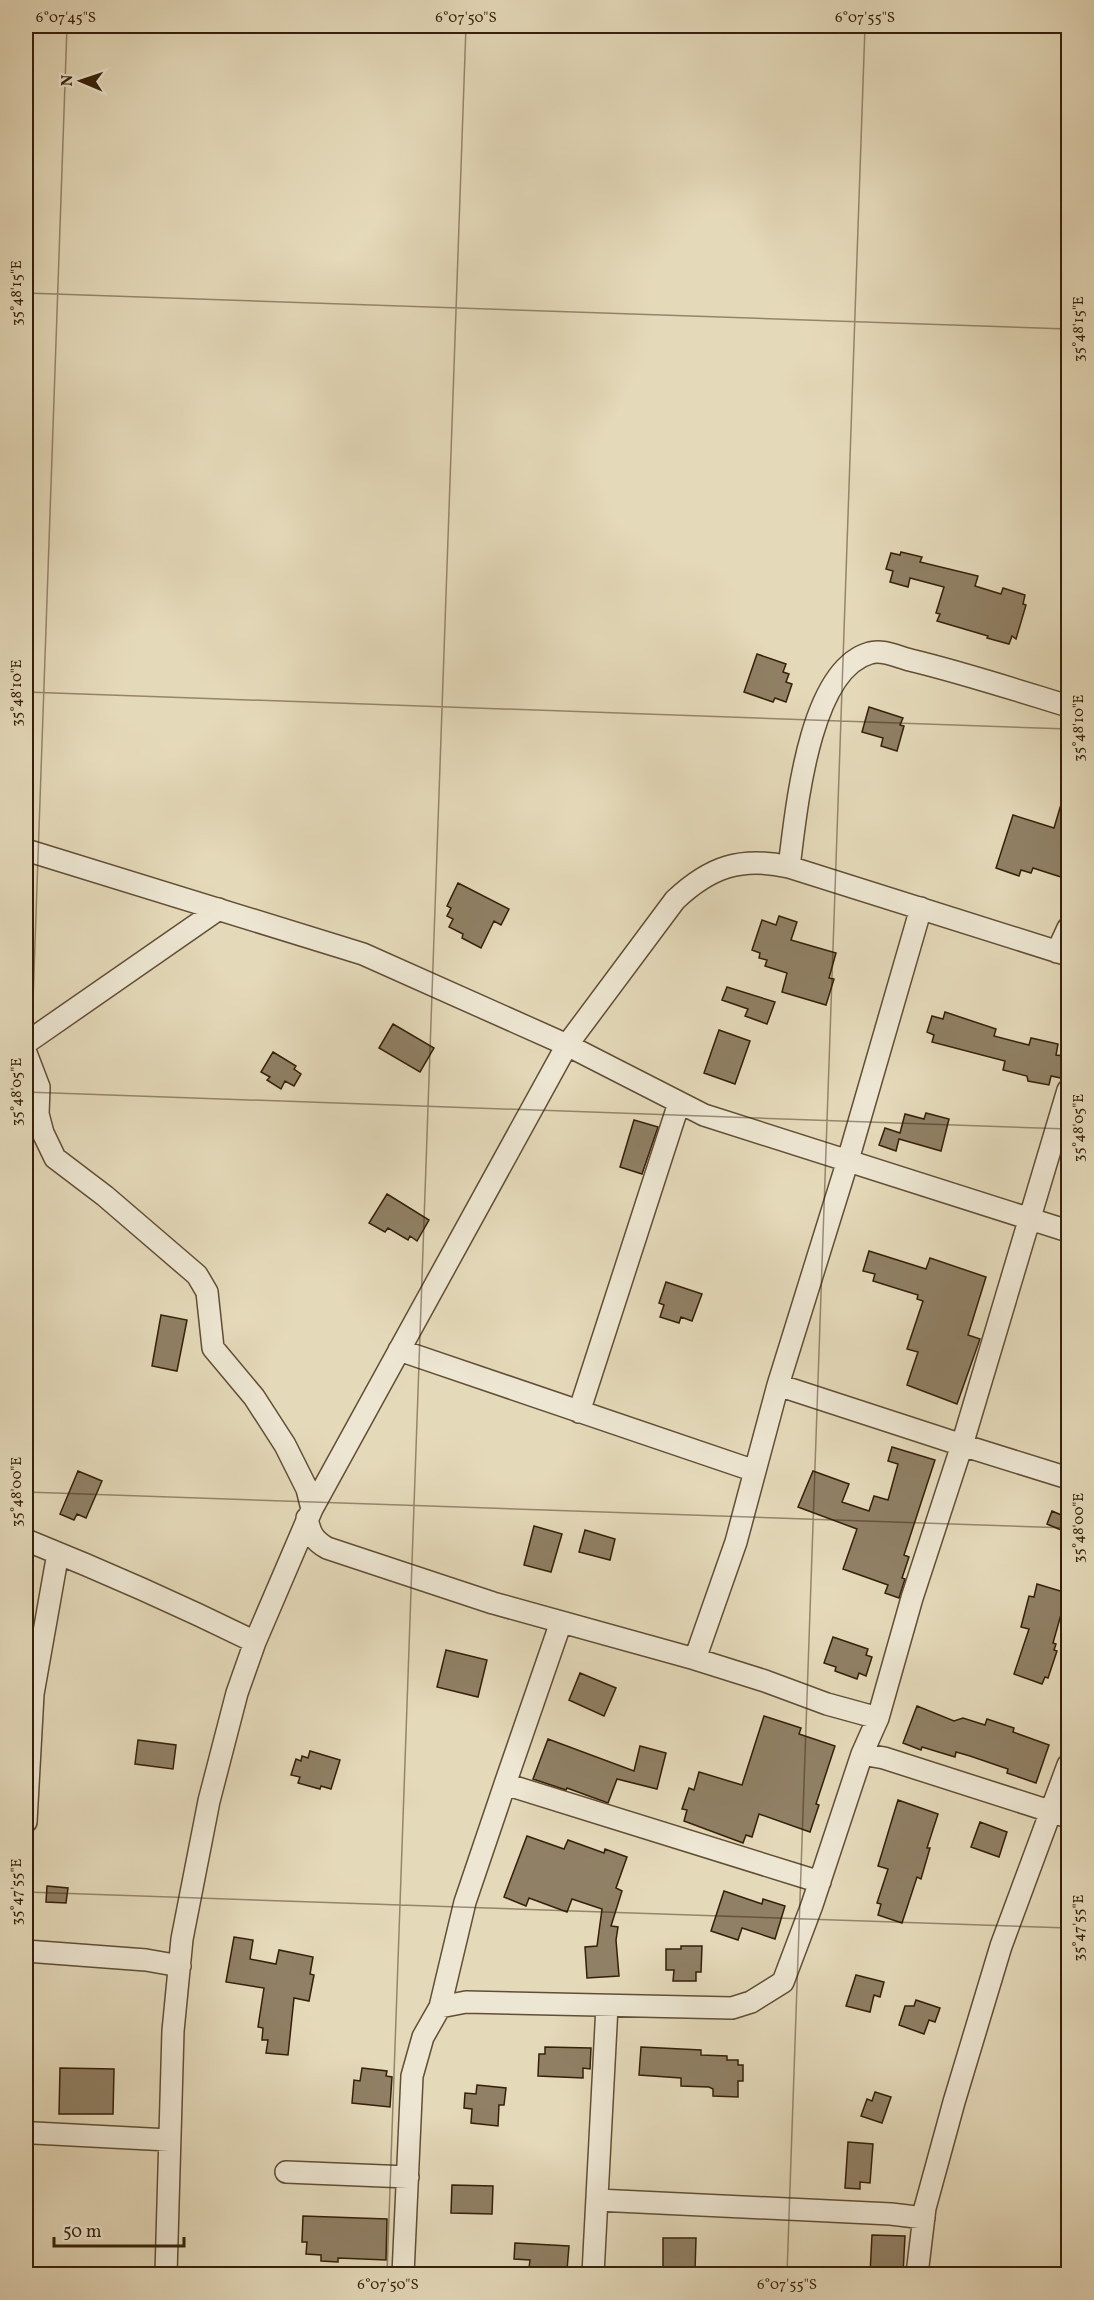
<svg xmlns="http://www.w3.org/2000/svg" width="1094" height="2300" font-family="Vollkorn,serif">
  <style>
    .building { fill: #908065; stroke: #351f09; stroke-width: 1.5 }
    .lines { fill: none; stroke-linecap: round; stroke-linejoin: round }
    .minor-casing { stroke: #614e35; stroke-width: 24 }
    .minor { stroke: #ede6d2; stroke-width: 21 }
    .ticks { fill: none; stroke: #351f09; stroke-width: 1.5; stroke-opacity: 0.45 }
    .neatline { fill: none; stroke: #351f09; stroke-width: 2 }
    .ticks-label { font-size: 15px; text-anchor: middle; fill: #351f09 }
  </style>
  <rect width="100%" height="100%" fill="#e4d9b9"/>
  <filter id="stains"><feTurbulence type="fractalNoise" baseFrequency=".00333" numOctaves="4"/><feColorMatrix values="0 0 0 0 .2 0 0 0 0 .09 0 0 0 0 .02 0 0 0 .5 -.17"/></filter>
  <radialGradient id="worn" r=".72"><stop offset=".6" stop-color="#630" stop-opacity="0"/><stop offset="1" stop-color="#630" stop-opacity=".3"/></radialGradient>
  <path class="building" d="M 901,552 L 922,557 L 920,562 L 978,576 L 975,586 L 1001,594 L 1003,588 L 1025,595 L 1023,604 L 1026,605 L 1016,639 L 1012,636 L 1009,644 L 987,638 L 988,636 L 937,621 L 940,614 L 936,613 L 944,587 L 910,578 L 908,587 L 890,582 L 893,571 L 886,569 L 891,553 L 900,555 Z
    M 757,654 L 786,664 L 783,672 L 789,674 L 786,682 L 792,684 L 786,702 L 775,698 L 773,702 L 744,692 Z
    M 869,707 L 903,718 L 900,725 L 904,726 L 897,751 L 881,746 L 883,738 L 862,732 Z
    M 1065,791 L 1068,792 L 1068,875 L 1065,874 L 1064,878 L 1033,868 L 1031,873 L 1021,870 L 1019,876 L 996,868 L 1013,815 L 1054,828 Z
    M 458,883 L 509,909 L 501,925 L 494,921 L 481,948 L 462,938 L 463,934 L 449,927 L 453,919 L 447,916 L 451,908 L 447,906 Z
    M 779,916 L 797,922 L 791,940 L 836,953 L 829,978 L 834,979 L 826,1005 L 782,992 L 787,973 L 765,966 L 767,960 L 759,958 L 760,953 L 752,950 L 762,920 L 776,925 Z
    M 727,987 L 775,1002 L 767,1024 L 745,1016 L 748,1009 L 722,1000 Z
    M 945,1012 L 996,1029 L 994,1036 L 1029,1045 L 1031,1038 L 1058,1044 L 1056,1055 L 1066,1056 L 1061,1078 L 1051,1076 L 1049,1085 L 1028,1081 L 1027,1076 L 1003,1070 L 1005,1061 L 932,1042 L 934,1035 L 927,1032 L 932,1016 L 943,1019 Z
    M 393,1024 L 434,1048 L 420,1072 L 379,1048 Z
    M 719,1030 L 750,1041 L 735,1084 L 704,1073 Z
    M 273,1052 L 296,1066 L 294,1069 L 301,1074 L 294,1086 L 285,1081 L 281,1089 L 267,1080 L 270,1077 L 261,1072 Z
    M 926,1113 L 949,1119 L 941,1151 L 899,1139 L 896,1151 L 879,1145 L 885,1128 L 900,1133 L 905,1114 L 924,1119 Z
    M 634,1120 L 658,1127 L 642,1174 L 620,1167 Z
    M 387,1194 L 429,1220 L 417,1241 L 410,1236 L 408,1240 L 388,1228 L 385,1232 L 369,1223 Z
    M 869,1251 L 926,1269 L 930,1258 L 986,1277 L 968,1335 L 980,1339 L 957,1404 L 907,1385 L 918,1352 L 907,1349 L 923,1301 L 917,1299 L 918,1295 L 873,1281 L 875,1274 L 863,1271 Z
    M 666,1282 L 702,1294 L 692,1321 L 681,1317 L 679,1323 L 660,1317 L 664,1305 L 659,1303 Z
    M 161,1315 L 187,1320 L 177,1371 L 152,1366 Z
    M 892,1447 L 935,1460 L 904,1555 L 909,1557 L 902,1578 L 905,1579 L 899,1598 L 885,1593 L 888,1585 L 843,1569 L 857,1529 L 798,1507 L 813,1471 L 849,1484 L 842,1502 L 869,1511 L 874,1496 L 888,1500 L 898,1464 L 888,1461 Z
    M 78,1471 L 102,1481 L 86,1518 L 77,1514 L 74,1520 L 60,1514 Z
    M 1052,1511 L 1066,1517 L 1061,1530 L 1047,1524 Z
    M 534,1526 L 562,1534 L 551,1572 L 524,1565 Z
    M 585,1530 L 615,1539 L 610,1560 L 579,1552 Z
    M 1037,1584 L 1067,1593 L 1053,1643 L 1056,1644 L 1054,1650 L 1057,1651 L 1048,1678 L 1045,1677 L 1042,1684 L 1014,1674 L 1029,1629 L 1021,1627 L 1029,1596 L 1034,1597 Z
    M 833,1637 L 868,1649 L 866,1655 L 872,1657 L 866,1676 L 859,1673 L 857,1679 L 835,1671 L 836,1667 L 824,1663 Z
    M 446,1650 L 487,1660 L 478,1697 L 437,1687 Z
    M 580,1673 L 616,1688 L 604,1716 L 569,1700 Z
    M 917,1706 L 954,1721 L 963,1718 L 985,1725 L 987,1719 L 1014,1728 L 1013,1732 L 1049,1745 L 1036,1783 L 1007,1773 L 1008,1769 L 970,1756 L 956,1752 L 955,1757 L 922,1747 L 921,1750 L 903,1743 Z
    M 764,1716 L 801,1728 L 799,1734 L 835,1746 L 816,1804 L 819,1805 L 810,1832 L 759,1814 L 752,1837 L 746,1835 L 743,1843 L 684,1821 L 687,1810 L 682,1809 L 689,1788 L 694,1790 L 699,1772 L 742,1785 Z
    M 548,1739 L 634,1771 L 640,1746 L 666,1753 L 657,1789 L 617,1779 L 608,1803 L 567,1788 L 566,1790 L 533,1779 Z
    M 138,1740 L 176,1745 L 173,1769 L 135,1764 Z
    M 310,1751 L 340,1760 L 331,1789 L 321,1786 L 320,1789 L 298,1783 L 300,1777 L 291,1775 L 296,1759 L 301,1761 L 302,1756 L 308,1758 Z
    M 898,1800 L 938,1814 L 927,1848 L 930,1848 L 921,1879 L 917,1877 L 902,1923 L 878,1915 L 881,1904 L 877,1903 L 888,1869 L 878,1866 Z
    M 980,1822 L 1007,1832 L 999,1857 L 971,1847 Z
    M 527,1836 L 564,1849 L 568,1840 L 604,1853 L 605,1849 L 627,1857 L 616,1888 L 622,1891 L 611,1926 L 618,1927 L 616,1940 L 619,1976 L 587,1978 L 585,1947 L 597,1946 L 602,1909 L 572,1899 L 567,1912 L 529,1898 L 526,1906 L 504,1897 Z
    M 47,1886 L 68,1888 L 66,1903 L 46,1902 Z
    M 724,1891 L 762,1904 L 763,1899 L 785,1906 L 775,1939 L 742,1928 L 738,1940 L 711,1931 Z
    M 234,1937 L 253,1940 L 250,1959 L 276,1964 L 279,1950 L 313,1957 L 310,1974 L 314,1975 L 309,2001 L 294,1998 L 288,2055 L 266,2053 L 268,2040 L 262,2040 L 263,2028 L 258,2027 L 264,1988 L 226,1982 Z
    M 681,1946 L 702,1946 L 701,1972 L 696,1972 L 696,1981 L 673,1981 L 674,1970 L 666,1970 L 666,1949 L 681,1949 Z
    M 856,1975 L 884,1982 L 880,1997 L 874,1995 L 870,2012 L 846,2006 Z
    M 916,2000 L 940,2008 L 935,2022 L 929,2020 L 924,2034 L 899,2025 L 905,2006 L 914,2006 Z
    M 545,2047 L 591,2048 L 590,2069 L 583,2068 L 583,2078 L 538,2076 L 539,2054 L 545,2054 Z
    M 641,2047 L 701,2050 L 701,2055 L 727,2056 L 727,2060 L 738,2060 L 738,2065 L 743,2065 L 743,2081 L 738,2081 L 738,2097 L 713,2096 L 713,2089 L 709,2087 L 681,2086 L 681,2078 L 639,2075 Z
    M 60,2068 L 114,2069 L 113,2114 L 59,2114 Z
    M 362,2068 L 387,2071 L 386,2076 L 392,2077 L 390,2107 L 352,2103 L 354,2080 L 360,2081 Z
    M 477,2085 L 506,2088 L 504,2105 L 499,2105 L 498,2126 L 471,2123 L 472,2109 L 464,2108 L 465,2093 L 476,2094 Z
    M 875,2092 L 891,2097 L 882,2123 L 861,2116 L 867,2099 L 872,2101 Z
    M 848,2142 L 873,2144 L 870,2183 L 860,2182 L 860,2189 L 845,2188 Z
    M 452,2185 L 493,2186 L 492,2214 L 451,2213 Z
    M 303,2216 L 387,2219 L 386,2260 L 338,2258 L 338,2262 L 321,2261 L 321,2255 L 306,2254 L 307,2242 L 302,2242 Z
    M 872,2235 L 905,2236 L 903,2274 L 870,2274 Z
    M 663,2238 L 696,2238 L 695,2271 L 663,2271 Z
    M 515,2243 L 569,2246 L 567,2270 L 529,2268 L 530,2260 L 514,2259 Z"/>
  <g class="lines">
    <g class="minor-casing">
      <path id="minor" d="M 26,850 L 363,954 L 567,1045 L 704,1115 L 1068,1231
        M 789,867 C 796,814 808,670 870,653 C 882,649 898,657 910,660 C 964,673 1016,690 1068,706
        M 1057,952 L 1068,928
        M 26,1043 L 219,909
        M 26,1053 L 39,1087 L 38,1114 L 43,1133 L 55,1158 L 105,1196 L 197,1275 L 207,1292 L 213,1348 L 254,1397 L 285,1445 L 307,1489 L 312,1509
        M 399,1350 L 755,1471
        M 778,1385 L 962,1445 L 1068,1478
        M 579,1412 L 679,1103
        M 307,1518 C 310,1533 313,1540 327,1548 L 493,1603 L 695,1659 L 765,1681 L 827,1704 L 878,1718
        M 26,1540 C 103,1571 180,1605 255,1642
        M 561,1622 L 505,1784 L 820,1882
        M 695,1659 L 736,1542 L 778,1385 L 848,1160 L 921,908
        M 862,1754 L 884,1758 L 1068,1817
        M 26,1822 L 33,1694 L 58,1553
        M 26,1951 L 146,1960 L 180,1966
        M 440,2007 L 466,2002 L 732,2008 L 751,2002 L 783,1982 L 812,1905 L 862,1754 L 878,1718 L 912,1598 L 962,1445 L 1068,1090
        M 34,2133 L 169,2140
        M 286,2172 L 408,2177
        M 597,2200 L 891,2214 L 924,2218
        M 166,2274 L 173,2031 L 182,1939 L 209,1801 L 237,1693 L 255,1642 L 312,1509 L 567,1045 L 675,900 C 710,867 741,856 789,867 L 1068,955
        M 403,2274 L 412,2076 L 423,2037 L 440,2007 L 465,1902 L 505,1784
        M 593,2274 L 607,2006
        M 917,2274 L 925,2208 L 954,2102 L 1001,1946 L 1068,1765"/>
    </g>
    <use href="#minor" class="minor"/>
  </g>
  <path class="ticks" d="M 26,293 L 1068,329M 26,692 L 1068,729M 26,1092 L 1068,1129M 26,1202 L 67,26M 26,1492 L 1068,1528M 26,1892 L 1068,1928M 387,2274 L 466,26M 787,2274 L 865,26"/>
  <rect width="1094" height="2300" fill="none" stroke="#e4d9b9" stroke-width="66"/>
  <g transform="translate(81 81) rotate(272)" stroke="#ede6d2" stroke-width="4.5" paint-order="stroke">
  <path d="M0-4.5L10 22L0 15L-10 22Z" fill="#351f09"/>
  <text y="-9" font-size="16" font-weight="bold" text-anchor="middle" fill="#351f09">N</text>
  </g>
  <path d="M54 2237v9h130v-9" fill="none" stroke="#351f09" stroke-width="3"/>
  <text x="63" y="2237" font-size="18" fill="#351f09" stroke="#ede6d2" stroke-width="4.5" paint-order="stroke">50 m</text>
  <rect x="33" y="33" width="1028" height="2234" class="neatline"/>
  <g class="ticks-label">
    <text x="66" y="22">6°07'45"S</text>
    <text x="466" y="22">6°07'50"S</text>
    <text x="865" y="22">6°07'55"S</text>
    <text transform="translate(16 293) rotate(-90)" y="5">35°48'15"E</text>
    <text transform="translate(1078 329) rotate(-90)" y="5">35°48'15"E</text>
    <text transform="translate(16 693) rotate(-90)" y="5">35°48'10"E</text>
    <text transform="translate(1078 728) rotate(-90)" y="5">35°48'10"E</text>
    <text transform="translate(16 1092) rotate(-90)" y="5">35°48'05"E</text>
    <text transform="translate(1078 1128) rotate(-90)" y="5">35°48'05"E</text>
    <text transform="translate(16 1492) rotate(-90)" y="5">35°48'00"E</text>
    <text transform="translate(1078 1528) rotate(-90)" y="5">35°48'00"E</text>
    <text transform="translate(16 1892) rotate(-90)" y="5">35°47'55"E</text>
    <text transform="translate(1078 1928) rotate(-90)" y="5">35°47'55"E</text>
    <text x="388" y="2289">6°07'50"S</text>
    <text x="787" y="2289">6°07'55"S</text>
  </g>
  <rect width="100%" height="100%" filter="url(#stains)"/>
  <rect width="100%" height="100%" fill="url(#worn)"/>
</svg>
